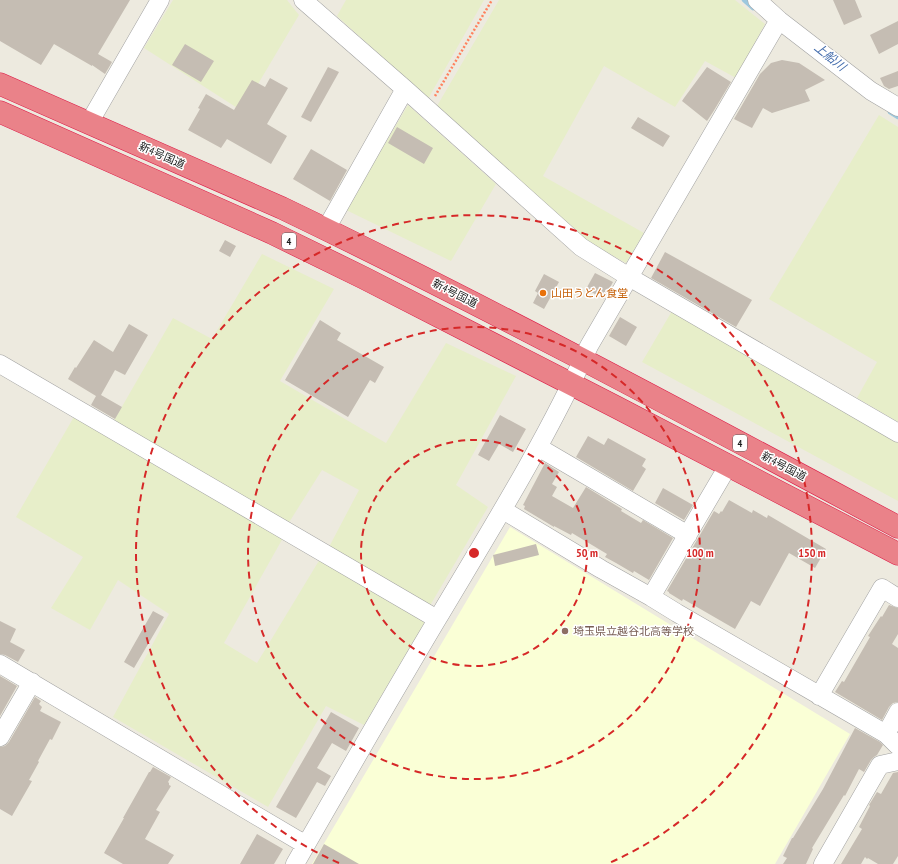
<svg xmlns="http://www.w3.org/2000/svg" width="898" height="864" font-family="'PT Sans Narrow','Noto Sans JP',sans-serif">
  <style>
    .education { fill: #faffd6 }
    .farmland { fill: #e7eec9 }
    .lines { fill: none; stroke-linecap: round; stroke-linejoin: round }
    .stream { stroke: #9dc8de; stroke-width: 4.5 }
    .building { fill: #c5bdb3 }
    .minor-casing { stroke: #a2a2a2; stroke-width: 19 }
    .highway-casing { stroke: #dc1b47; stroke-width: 23 }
    .path { stroke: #ff815e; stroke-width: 2.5; stroke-dasharray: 2 2; stroke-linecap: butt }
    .minor { stroke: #fff; stroke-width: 18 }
    .highway { stroke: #ea8289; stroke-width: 22 }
    .ring { fill: none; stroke: #d62828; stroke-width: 2; stroke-dasharray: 7 5 }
    .food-dot { fill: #e8710a; stroke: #fff; stroke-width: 1.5 }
    .education-dot { fill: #8d6e63; stroke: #fff; stroke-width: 1.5 }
    .labels { text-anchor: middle; stroke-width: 3; stroke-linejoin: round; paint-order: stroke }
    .shield { fill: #fff; stroke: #5f5f5f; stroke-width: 1 }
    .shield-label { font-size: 10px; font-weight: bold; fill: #1b1b1b }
    .street-label { font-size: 11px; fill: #1b1b1b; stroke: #fff }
    .food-label { font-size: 11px; fill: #c56008; stroke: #fff; text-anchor: start }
    .education-label { font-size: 11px; fill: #785e54; stroke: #fff; text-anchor: start }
    .water-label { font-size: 12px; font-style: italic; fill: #446dad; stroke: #fff }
    .centre { fill: #d62828; stroke: #fff; stroke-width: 2 }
    .ring-label { font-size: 12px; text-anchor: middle; font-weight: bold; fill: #d62828; stroke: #fff; stroke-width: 3; stroke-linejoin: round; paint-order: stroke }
  </style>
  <rect width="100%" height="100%" fill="#edeadf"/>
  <path class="education" d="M 510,527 L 850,734 L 775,864 L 312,864 Z"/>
  <path class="farmland" d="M 173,0 L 287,0 L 299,15 L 242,111 L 144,48 Z
    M 346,0 L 484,0 L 428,99 L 337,16 Z
    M 499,0 L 735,0 L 765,24 L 736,78 L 705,61 L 675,107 L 604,66 L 543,176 L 644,233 L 626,263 L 581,238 L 437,106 Z
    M 408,105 L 496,184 L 451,261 L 346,210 Z
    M 879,115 L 898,127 L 898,422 L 857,398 L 877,362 L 769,299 Z
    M 262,254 L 334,289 L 280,381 L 386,443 L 446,343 L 516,376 L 456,485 L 488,507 L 428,609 L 329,547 L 359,490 L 322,470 L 288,524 L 112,424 L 173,318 L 212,339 Z
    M 672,311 L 898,443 L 898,501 L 642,362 Z
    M 75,415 L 283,538 L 224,643 L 257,663 L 320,559 L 426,620 L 364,725 L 326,706 L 268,807 L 113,717 L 169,614 L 118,580 L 90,630 L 51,608 L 83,557 L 16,517 Z"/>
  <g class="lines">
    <path class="stream" d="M 744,0 L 753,8
      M 890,112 L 898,117"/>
  </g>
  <path class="building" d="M 0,0 L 130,0 L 98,54 L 112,62 L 105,74 L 92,65 L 92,66 L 54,44 L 41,65 L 0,41 Z
    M 833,0 L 855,0 L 862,17 L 844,25 Z
    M 898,21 L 898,44 L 879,54 L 870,35 Z
    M 185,44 L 214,61 L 201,82 L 172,65 Z
    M 782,60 L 799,63 L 825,80 L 805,90 L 810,101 L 772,113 L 763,108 L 752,128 L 734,119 L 760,74 L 771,63 Z
    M 328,67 L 339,72 L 311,122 L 301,117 Z
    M 707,67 L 731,82 L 713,112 L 707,121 L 682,101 L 684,98 Z
    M 898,71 L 898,86 L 889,89 L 884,86 L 880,78 Z
    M 270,78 L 288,88 L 267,124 L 287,136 L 271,164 L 227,139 L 221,148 L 188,130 L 200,109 L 198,108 L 206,94 L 234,110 L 252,80 L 265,87 Z
    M 638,117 L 670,136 L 663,147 L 631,128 Z
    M 397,127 L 433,148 L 424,164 L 388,143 Z
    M 311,149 L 347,170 L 330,201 L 293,179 Z
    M 225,240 L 236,246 L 230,257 L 219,251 Z
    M 665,252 L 752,300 L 736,327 L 651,278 Z
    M 595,273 L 613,282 L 604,299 L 586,289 Z
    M 544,274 L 559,282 L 544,309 L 533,303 L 538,293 L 535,291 Z
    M 620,317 L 637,327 L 626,346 L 609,336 Z
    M 320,320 L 341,333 L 337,340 L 384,367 L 375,383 L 370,380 L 348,417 L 285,380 Z
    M 129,324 L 148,335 L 125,375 L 115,370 L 101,395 L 122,407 L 115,419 L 91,405 L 96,396 L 68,379 L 75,367 L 76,368 L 94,340 L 113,352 Z
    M 500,415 L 526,429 L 513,452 L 499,444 L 489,461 L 478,455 Z
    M 588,436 L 604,445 L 608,438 L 646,459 L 642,466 L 646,469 L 633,491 L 576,457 Z
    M 545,463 L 559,472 L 552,484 L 557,487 L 552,496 L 573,508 L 586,487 L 622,509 L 621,511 L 641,523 L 643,520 L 673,538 L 649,580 L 634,571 L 633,573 L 616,563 L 605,557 L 607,554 L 572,533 L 571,535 L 554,526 L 554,527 L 524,509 L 525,506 L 523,505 Z
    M 663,488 L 693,505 L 684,520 L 655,503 Z
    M 729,500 L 752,513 L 753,510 L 767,518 L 768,515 L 826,549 L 815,568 L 789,553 L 760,606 L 751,601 L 735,629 L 683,599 L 682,601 L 669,593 L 669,592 L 667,591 L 714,511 L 719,514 L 721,511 L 722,512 Z
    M 536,544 L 539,555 L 495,566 L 493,555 Z
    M 889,605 L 898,608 L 898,634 L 892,644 L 898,648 L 898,702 L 893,703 L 889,707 L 882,720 L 835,692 L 842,681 L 844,682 L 870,637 L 868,636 L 881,616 L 882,617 Z
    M 153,611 L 164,617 L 134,668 L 124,662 Z
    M 0,621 L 16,629 L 10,642 L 25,650 L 18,662 L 5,655 L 0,654 Z
    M 0,676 L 17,686 L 0,716 Z
    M 35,697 L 41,701 L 39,704 L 42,707 L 40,711 L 61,722 L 52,740 L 50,739 L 38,761 L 39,762 L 29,780 L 32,781 L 12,816 L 0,809 L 0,747 L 5,746 L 9,742 Z
    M 331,712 L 359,728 L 346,751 L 332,743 L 317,768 L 331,776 L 325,786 L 317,782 L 296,818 L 276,807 Z
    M 855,728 L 880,742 L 883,745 L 877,755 L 874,757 L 871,760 L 864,772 L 859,769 L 845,796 L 844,795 L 812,848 L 813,849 L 806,864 L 783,864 L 787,858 L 783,856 L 792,838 L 793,838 L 823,789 Z
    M 153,767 L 171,777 L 168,782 L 169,783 L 169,785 L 171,786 L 156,810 L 160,812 L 145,839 L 174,855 L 168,864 L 123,864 L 104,853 L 124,818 L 123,818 L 149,772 L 150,772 Z
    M 898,772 L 898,856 L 893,864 L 878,864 L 868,858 L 867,859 L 865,857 L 861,864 L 841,864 L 862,829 L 859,827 L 870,806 L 869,805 L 877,792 L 881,794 L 893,773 Z
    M 257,834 L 283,849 L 274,864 L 240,864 Z
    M 324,844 L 359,864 L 313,864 Z"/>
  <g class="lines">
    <g class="minor-casing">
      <path id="minor" d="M 303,0 L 405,89 L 581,247 L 629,277 L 898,433
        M 757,0 L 779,20 L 871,91 L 898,107
        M 89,123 L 160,0
        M 326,229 L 405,89
        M 0,364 L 437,619
        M 538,447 L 688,535
        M 503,510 L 601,569 L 651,597 L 677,613 L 886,734 L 898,746
        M 651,597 L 728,466
        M 0,664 L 306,845
        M 819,696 L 882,588 L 898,598
        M 886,734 L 898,712
        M 0,737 L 32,682
        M 295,864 C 342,782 389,700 438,618 C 491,529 546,441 589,346 L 779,20
        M 823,864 L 880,765 L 898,761"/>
    </g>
    <g class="highway-casing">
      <path id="highway" d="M 0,84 L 282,208 C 490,308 694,418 898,527
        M 0,112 L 272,233 L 364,278 L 616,407 L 898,554"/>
    </g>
    <path class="path" d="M 435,96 L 492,0"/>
    <use href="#minor" class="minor"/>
    <use href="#highway" class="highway"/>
  </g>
  <g class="ring">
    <circle cx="474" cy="553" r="113"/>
    <circle cx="474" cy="553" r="226"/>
    <path d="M339 863A338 338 0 1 1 609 863"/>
  </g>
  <circle class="food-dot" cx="543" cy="293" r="4"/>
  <circle class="education-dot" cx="565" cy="631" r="4"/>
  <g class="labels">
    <g class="shield">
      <rect x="282" y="233" width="14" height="16" rx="3"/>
      <rect x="733" y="435" width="14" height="16" rx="3"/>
    </g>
    <g class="shield-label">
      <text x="289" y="245">4</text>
      <text x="740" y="447">4</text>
    </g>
    <g class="street-label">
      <text transform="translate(162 155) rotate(24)" y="4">新4号国道</text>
      <text transform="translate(455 293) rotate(27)" y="4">新4号国道</text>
      <text transform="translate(784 466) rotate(28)" y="4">新4号国道</text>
    </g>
    <g class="food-label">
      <text x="551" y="297">山田うどん食堂</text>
    </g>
    <g class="education-label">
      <text x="573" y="635">埼玉県立越谷北高等学校</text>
    </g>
    <g class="water-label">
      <text transform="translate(830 57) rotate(39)" y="4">上船川</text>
    </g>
  </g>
  <circle cx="474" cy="553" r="6" class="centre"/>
  <g class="ring-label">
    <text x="587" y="557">50 m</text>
    <text x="700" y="557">100 m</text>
    <text x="812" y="557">150 m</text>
  </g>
</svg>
